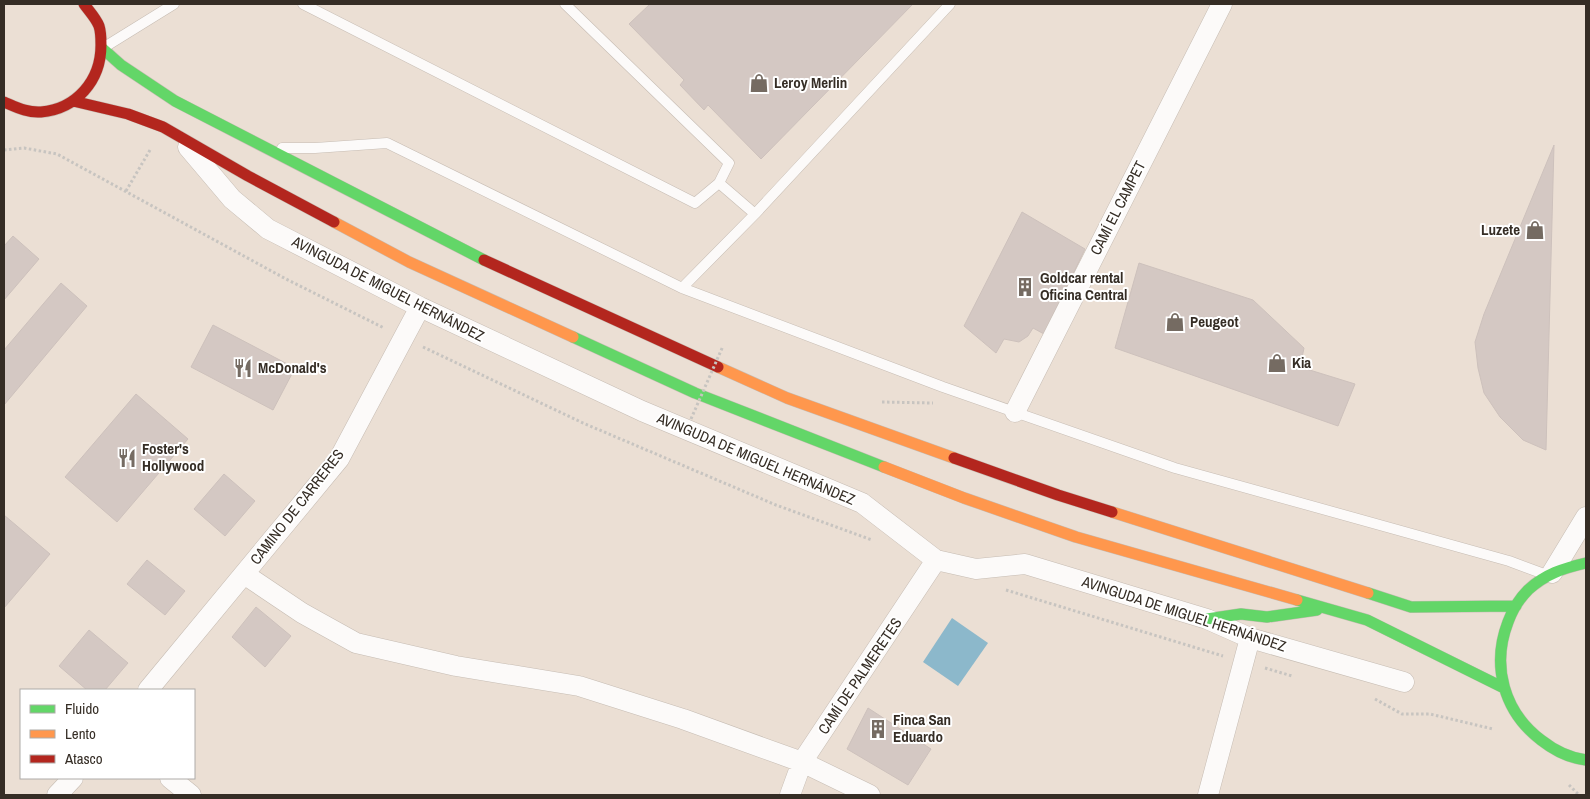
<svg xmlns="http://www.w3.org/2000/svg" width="1590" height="799" font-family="'Archivo Narrow',sans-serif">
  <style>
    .water { fill: #8cb8cb }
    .building { fill: #d4c8c3; stroke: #cdc1bc }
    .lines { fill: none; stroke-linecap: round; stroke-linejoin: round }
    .lane-casing { stroke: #c6bcb3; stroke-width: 11 }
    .street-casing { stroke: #c6bcb3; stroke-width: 21 }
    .fast-casing { stroke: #c6bcb3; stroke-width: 12 }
    .slow-casing { stroke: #c6bcb3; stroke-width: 12 }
    .jam-casing { stroke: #c6bcb3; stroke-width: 12 }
    .path { stroke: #c7c4c0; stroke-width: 3; stroke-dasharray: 2.5 2.5; stroke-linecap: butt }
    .lane { stroke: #fcfaf9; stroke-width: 10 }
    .street { stroke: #fcfaf9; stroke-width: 20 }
    .fast { stroke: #63d668; stroke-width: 11 }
    .slow { stroke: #ff974d; stroke-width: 11 }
    .jam { stroke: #b3261e; stroke-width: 11 }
    .path-bridge { stroke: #c7c4c0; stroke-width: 3; stroke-dasharray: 2.5 2.5; stroke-linecap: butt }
    .labels { text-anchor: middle; stroke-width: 4; stroke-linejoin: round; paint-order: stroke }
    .poi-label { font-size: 15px; font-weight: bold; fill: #352d25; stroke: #fff; text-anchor: start }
    .street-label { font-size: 15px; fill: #352d25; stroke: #fff }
  </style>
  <rect width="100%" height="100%" fill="#ebdfd4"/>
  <path class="water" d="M 952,618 L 988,643 L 958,686 L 923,662 Z"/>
  <path class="building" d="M 650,4 L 913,4 L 761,159 L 708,105 L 704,110 L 680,85 L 684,80 L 629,24 Z
    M 1554,145 L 1546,450 L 1523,440 L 1500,417 L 1484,393 L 1478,368 L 1475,342 L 1484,314 Z
    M 1022,212 L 1085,249 L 1044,334 L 1033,328 L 1028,336 L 1019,342 L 1004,339 L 996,353 L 964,326 Z
    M 13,236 L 39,259 L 4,300 L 4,246 Z
    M 1139,263 L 1253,300 L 1304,348 L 1300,367 L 1355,384 L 1338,426 L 1115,348 Z
    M 61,283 L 87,306 L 4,405 L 4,350 Z
    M 213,325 L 295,368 L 273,410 L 191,367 Z
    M 136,394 L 188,439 L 117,522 L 65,477 Z
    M 224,474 L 255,501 L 225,536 L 194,509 Z
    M 4,515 L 50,554 L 4,608 Z
    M 147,560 L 185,591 L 165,615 L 127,584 Z
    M 256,607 L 291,636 L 265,667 L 232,637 Z
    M 89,630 L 128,663 L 105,690 L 87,690 L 59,666 Z
    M 868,708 L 931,749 L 908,785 L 847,749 Z"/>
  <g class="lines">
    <g class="lane-casing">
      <path id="lane" d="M 303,4 L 695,203 L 719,183 L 729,163 L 565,4
        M 103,48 L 174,4
        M 282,148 L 315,148 L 387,143 L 682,288 L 943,387 L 1175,468 L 1509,561 L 1544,574
        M 719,183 L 755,214
        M 682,288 L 755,214 L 950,4"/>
    </g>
    <g class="street-casing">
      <path id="street" d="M 188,147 L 232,199 L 268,229 L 420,307 L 642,411 L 862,503 L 936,560 L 976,569 L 1025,564 L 1207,619 L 1250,638 L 1404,682
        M 1015,412 L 1222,4
        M 1552,573 L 1586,517
        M 244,574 L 302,613 L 356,643 L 456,666 L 579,686 L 683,719 L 802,762 L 870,795
        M 148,690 L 339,459 L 420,307
        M 170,778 L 191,795
        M 57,795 L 73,778
        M 790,795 L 802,762 L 936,560
        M 1208,795 L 1250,638"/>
    </g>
    <g class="fast-casing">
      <path id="fast" d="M 102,48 L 121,65 L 175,101 L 484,260
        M 573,337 L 695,393 L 884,467
        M 1586,563 C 1564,568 1545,574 1528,590 C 1519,599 1512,611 1508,622 C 1491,666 1504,712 1541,740 C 1555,751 1569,758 1586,760
        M 1368,593 L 1411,607 L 1516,606
        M 1297,600 L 1367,620 L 1502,687
        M 1207,619 L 1241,614 L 1267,617 L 1317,610"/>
    </g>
    <g class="slow-casing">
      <path id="slow" d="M 334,222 L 409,262 L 573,337
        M 718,367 L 787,398 L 954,458
        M 884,467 L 964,498 L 1076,537 L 1297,600
        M 1112,512 L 1368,593"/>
    </g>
    <g class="jam-casing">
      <path id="jam" d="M 73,101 L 128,114 L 163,127 L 248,176 L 334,222
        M 4,102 C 16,107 27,113 41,112 C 76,109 101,81 101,45 C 101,39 101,32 99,26 C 96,18 89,11 84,4
        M 484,260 L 718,367
        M 954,458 L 1058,495 L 1112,512"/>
    </g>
    <path class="path" d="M 4,150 L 24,148 L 57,154 L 286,279 L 384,328
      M 126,191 L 150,150
      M 423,347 L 583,423 L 776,505 L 872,540
      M 882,402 L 933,403
      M 1006,590 L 1223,656
      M 1265,668 L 1292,676
      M 1375,699 L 1402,714 L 1430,714 L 1493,729
      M 1569,785 L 1579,795"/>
    <use href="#lane" class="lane"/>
    <use href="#street" class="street"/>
    <use href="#fast" class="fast"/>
    <use href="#slow" class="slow"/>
    <use href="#jam" class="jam"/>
    <path class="path-bridge" d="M 691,419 L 723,346"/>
  </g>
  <defs>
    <g id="shop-bare" transform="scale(1.5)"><path d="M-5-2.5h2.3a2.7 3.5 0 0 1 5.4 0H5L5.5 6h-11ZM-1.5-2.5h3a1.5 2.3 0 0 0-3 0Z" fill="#756b62" stroke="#fff" stroke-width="2.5" paint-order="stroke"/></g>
    <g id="building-bare" transform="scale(1.5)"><path d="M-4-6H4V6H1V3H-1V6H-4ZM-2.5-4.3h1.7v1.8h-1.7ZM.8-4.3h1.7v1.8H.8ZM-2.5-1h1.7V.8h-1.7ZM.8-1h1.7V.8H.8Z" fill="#756b62" stroke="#fff" stroke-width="2.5" paint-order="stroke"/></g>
    <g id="restaurant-bare" transform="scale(1.5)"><path d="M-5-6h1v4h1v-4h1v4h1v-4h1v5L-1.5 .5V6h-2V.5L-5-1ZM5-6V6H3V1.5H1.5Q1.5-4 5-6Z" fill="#756b62" stroke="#fff" stroke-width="2.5" paint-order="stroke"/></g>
  </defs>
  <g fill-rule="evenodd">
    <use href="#shop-bare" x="759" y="83"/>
    <use href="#shop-bare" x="1535" y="230"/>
    <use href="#building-bare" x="1025" y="287"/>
    <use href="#shop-bare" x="1175" y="322"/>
    <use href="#shop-bare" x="1277" y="363"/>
    <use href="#restaurant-bare" x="243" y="368"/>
    <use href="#restaurant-bare" x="127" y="458"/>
    <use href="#building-bare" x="878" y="729"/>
  </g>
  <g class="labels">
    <g class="poi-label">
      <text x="774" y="88">Leroy Merlin</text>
      <text x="1520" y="235" text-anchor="end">Luzete</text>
      <text x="1040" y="283">Goldcar rental<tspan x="1040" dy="17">Oficina Central</tspan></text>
      <text x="1190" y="327">Peugeot</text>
      <text x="1292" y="368">Kia</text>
      <text x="258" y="373">McDonald's</text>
      <text x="142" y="454">Foster's<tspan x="142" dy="17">Hollywood</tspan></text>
      <text x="893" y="725">Finca San<tspan x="893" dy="17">Eduardo</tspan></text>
    </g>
    <g class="street-label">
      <text transform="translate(1118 208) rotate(-63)" y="5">CAMÍ EL CAMPET</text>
      <text transform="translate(388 289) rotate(27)" y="5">AVINGUDA DE MIGUEL HERNÁNDEZ</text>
      <text transform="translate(756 459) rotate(23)" y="5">AVINGUDA DE MIGUEL HERNÁNDEZ</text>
      <text transform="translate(297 507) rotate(-52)" y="5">CAMINO DE CARRERES</text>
      <text transform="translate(1184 614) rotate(18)" y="5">AVINGUDA DE MIGUEL HERNÁNDEZ</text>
      <text transform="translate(860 676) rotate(-56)" y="5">CAMÍ DE PALMERETES</text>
    </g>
  </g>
  <rect width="1590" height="799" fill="none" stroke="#352d25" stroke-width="10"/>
  <rect x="20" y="689" width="175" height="90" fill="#ffffff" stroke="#aeaba8"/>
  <rect x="30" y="705" width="25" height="8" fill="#63d668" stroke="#aeaba8"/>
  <text x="65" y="714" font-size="15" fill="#352d25">Fluido</text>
  <rect x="30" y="730" width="25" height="8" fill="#ff974d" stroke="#aeaba8"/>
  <text x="65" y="739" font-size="15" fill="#352d25">Lento</text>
  <rect x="30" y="755" width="25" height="8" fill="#b3261e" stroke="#aeaba8"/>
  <text x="65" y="764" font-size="15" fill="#352d25">Atasco</text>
</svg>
